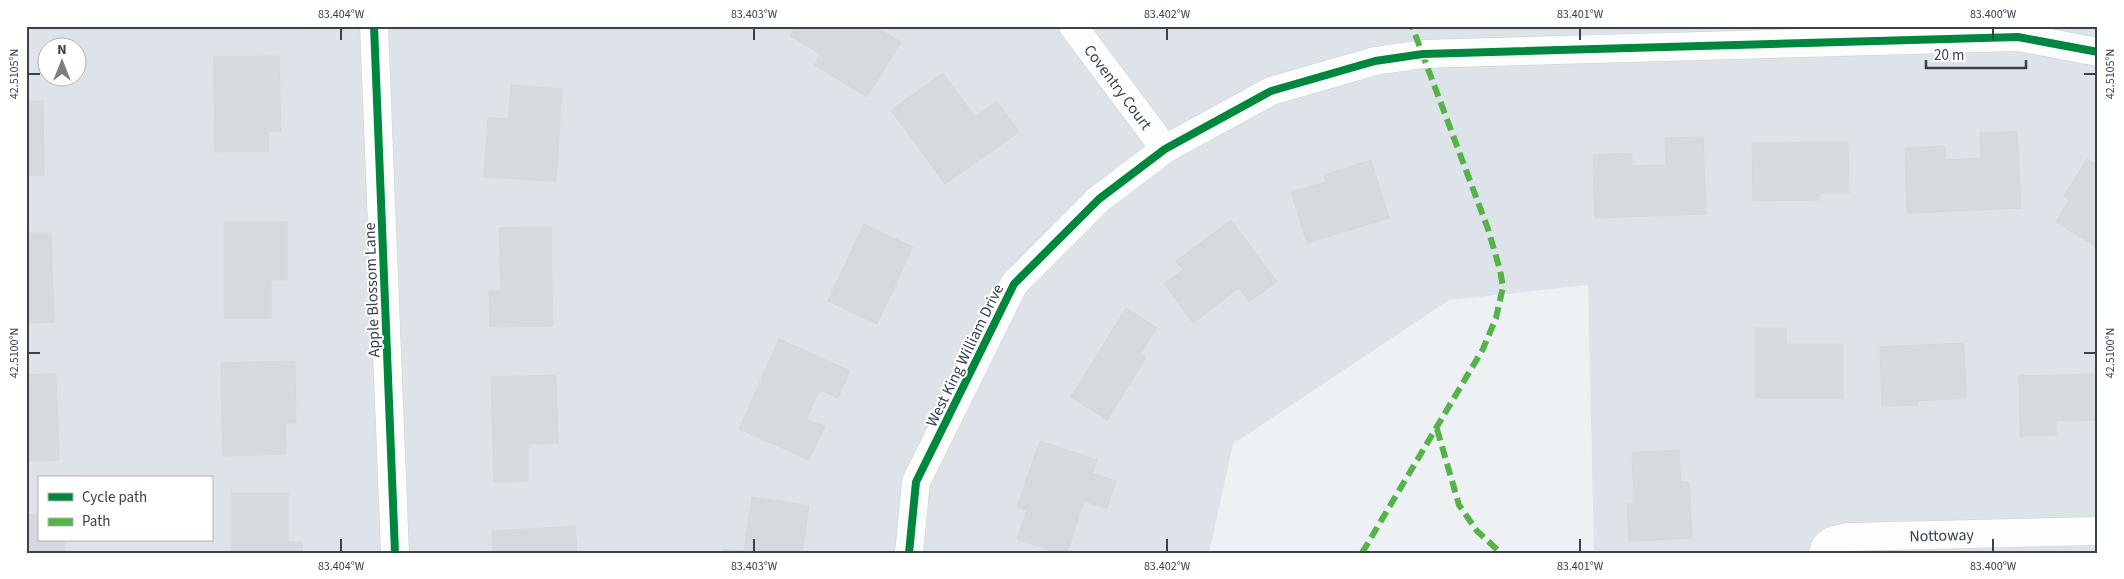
<svg xmlns="http://www.w3.org/2000/svg" width="2124" height="579" font-family="'Source Sans 3',sans-serif">
  <style>
    .residential { fill: #dee3ea; fill-rule: evenodd }
    .building { fill: #d6dade; stroke: #d4d8dc }
    .lines { fill: none; stroke-linecap: round; stroke-linejoin: round }
    .minor-casing { stroke: #cbcfd2; stroke-width: 29 }
    .minor { stroke: #fcfdfd; stroke-width: 28 }
    .quiet { stroke: #56b347; stroke-width: 6; stroke-dasharray: 12 6; stroke-linecap: butt }
    .cycleway-casing { stroke: #fff; stroke-width: 11 }
    .cycleway { stroke: #00873e; stroke-width: 8 }
    .ticks { fill: none; stroke: #38414c; stroke-width: 2 }
    .labels { text-anchor: middle; stroke-width: 4; stroke-linejoin: round; paint-order: stroke }
    .street-label { font-size: 16px; fill: #38414c; stroke: #fff }
    .neatline { fill: none; stroke: #38414c; stroke-width: 2 }
    .ticks-label { font-size: 12px; text-anchor: middle; fill: #38414c }
  </style>
  <rect width="100%" height="100%" fill="#eef1f4"/>
  <path class="residential" d="M 26,26 L 2098,26 L 2098,553 L 1594,553 L 1588,285 L 1449,300 L 1233,444 L 1209,553 L 26,553 ZM 48,48 L 78,48 L 78,78 L 48,78 ZM 39,478 L 211,478 L 211,540 L 39,540 Z"/>
  <path class="building" d="M 796,26 L 874,26 L 901,42 L 867,97 L 814,65 L 820,54 L 790,36 Z
    M 279,56 L 281,131 L 268,131 L 269,151 L 215,152 L 214,57 Z
    M 943,73 L 975,117 L 997,101 L 1019,132 L 945,184 L 891,110 Z
    M 511,85 L 562,89 L 556,181 L 484,177 L 488,118 L 509,119 Z
    M 26,101 L 43,101 L 44,175 L 26,176 Z
    M 2017,132 L 2021,208 L 1907,213 L 1905,148 L 1945,146 L 1945,160 L 1981,158 L 1980,133 Z
    M 1703,137 L 1706,214 L 1595,218 L 1593,155 L 1632,153 L 1632,166 L 1666,165 L 1665,138 Z
    M 1848,142 L 1849,193 L 1819,193 L 1819,200 L 1753,201 L 1752,143 Z
    M 2087,159 L 2098,165 L 2098,242 L 2095,246 L 2056,222 L 2069,200 L 2064,196 Z
    M 1371,160 L 1389,218 L 1307,243 L 1291,192 L 1326,182 L 1324,175 Z
    M 1231,220 L 1277,282 L 1249,302 L 1239,288 L 1193,323 L 1164,283 L 1183,270 L 1176,261 Z
    M 224,222 L 287,222 L 287,280 L 271,280 L 271,318 L 224,318 Z
    M 864,224 L 913,247 L 877,324 L 828,301 Z
    M 551,227 L 553,326 L 490,327 L 489,291 L 501,290 L 499,228 Z
    M 26,233 L 51,233 L 54,322 L 26,323 Z
    M 1126,308 L 1157,328 L 1140,354 L 1146,358 L 1107,420 L 1071,397 Z
    M 1755,328 L 1786,328 L 1786,344 L 1843,344 L 1843,398 L 1755,398 Z
    M 779,339 L 850,371 L 838,398 L 820,390 L 806,419 L 825,426 L 809,460 L 739,429 Z
    M 1964,343 L 1966,398 L 1917,401 L 1918,405 L 1882,406 L 1880,347 Z
    M 295,361 L 296,423 L 285,423 L 286,454 L 223,456 L 221,363 Z
    M 56,374 L 59,460 L 26,461 L 26,375 Z
    M 2098,374 L 2098,420 L 2056,421 L 2056,435 L 2020,436 L 2019,376 Z
    M 556,375 L 558,443 L 528,444 L 528,481 L 494,482 L 491,377 Z
    M 1040,441 L 1097,460 L 1092,473 L 1116,481 L 1107,508 L 1084,501 L 1067,553 L 1058,553 L 1017,539 L 1027,510 L 1017,507 Z
    M 1679,450 L 1681,482 L 1689,482 L 1692,538 L 1629,541 L 1627,504 L 1634,504 L 1632,453 Z
    M 231,493 L 288,493 L 288,542 L 302,542 L 302,553 L 231,553 Z
    M 752,497 L 809,506 L 802,553 L 723,553 L 723,549 L 744,551 Z
    M 26,514 L 39,514 L 39,540 L 65,540 L 65,553 L 26,553 Z
    M 575,526 L 577,553 L 493,553 L 492,531 Z"/>
  <g class="lines">
    <g class="minor-casing">
      <g id="minor">
        <path d="M 374,26 L 395,553"/>
        <path id="s1" d="M 1073,26 L 1165,149"/>
        <path d="M 909,553 L 916,482 L 1014,284 L 1099,199 L 1165,149 L 1271,91 L 1375,61 L 1423,54 L 2018,37 L 2098,52"/>
        <path id="s2" d="M 1823,553 C 1825,540 1836,539 1848,537 L 2098,531"/>
      </g>
    </g>
    <use href="#minor" class="minor"/>
    <path class="quiet" d="M 1437,429 L 1459,505 L 1477,531 L 1501,553
      M 1362,553 L 1483,349 L 1496,318 L 1503,287 L 1500,270 L 1488,229 L 1412,26"/>
    <g class="cycleway-casing">
      <path id="cycleway" d="M 374,26 L 395,553
        M 909,553 L 916,482 L 1014,284 L 1099,199 L 1165,149 L 1271,91 L 1375,61 L 1423,54 L 2018,37 L 2098,52"/>
    </g>
    <use href="#cycleway" class="cycleway"/>
  </g>
  <path class="ticks" d="M 341,28 L 341,40M 754,28 L 754,40M 1167,28 L 1167,40M 1580,28 L 1580,40M 1993,28 L 1993,40M 28,74 L 40,74M 2084,74 L 2096,74M 28,353 L 40,353M 2084,353 L 2096,353M 341,539 L 341,552M 754,539 L 754,552M 1167,539 L 1167,552M 1580,539 L 1580,552M 1993,539 L 1993,552"/>
  <g class="labels">
    <g class="street-label">
      <text dy="6" stroke="none"><textPath href="#s1" startOffset="76">Coventry Court</textPath></text>
      <text transform="translate(371 290) rotate(-92)" y="6">Apple Blossom Lane</text>
      <text transform="translate(964 355) rotate(-64)" y="6">West King William Drive</text>
      <text dy="6" stroke="none"><textPath href="#s2" startOffset="126">Nottoway</textPath></text>
    </g>
  </g>
  <rect width="2124" height="579" fill="none" stroke="#ffffff" stroke-width="55"/>
  <rect x="38" y="476" width="175" height="65" fill="#ffffff" stroke="#afb3b7"/>
  <rect x="48" y="493" width="25" height="8" fill="#00873e" stroke="#afb3b7"/>
  <text x="82" y="502" font-size="15" fill="#38414c">Cycle path</text>
  <rect x="48" y="518" width="25" height="8" fill="#56b347" stroke="#afb3b7"/>
  <text x="82" y="526" font-size="15" fill="#38414c">Path</text>
  <g transform="translate(62 62)"><circle r="24" fill="#ffffff" stroke="#afb3b7"/>
  <path d="M0-4L9 19L0 12L-9 19Z" fill="#787f87"/>
  <text y="-8" font-size="14" font-weight="bold" text-anchor="middle" fill="#38414c">N</text>
  </g>
  <path d="M1926 60v8h100v-8" fill="none" stroke="#38414c" stroke-width="2.5"/>
  <text x="1934" y="60" font-size="15" fill="#38414c" stroke="#ffffff" stroke-width="4" paint-order="stroke">20 m</text>
  <rect x="28" y="28" width="2068" height="524" class="neatline"/>
  <g class="ticks-label">
    <text x="341" y="18">83.404°W</text>
    <text x="754" y="18">83.403°W</text>
    <text x="1167" y="18">83.402°W</text>
    <text x="1580" y="18">83.401°W</text>
    <text x="1993" y="18">83.400°W</text>
    <text transform="translate(14 74) rotate(-90)" y="4">42.5105°N</text>
    <text transform="translate(2110 74) rotate(-90)" y="4">42.5105°N</text>
    <text transform="translate(14 353) rotate(-90)" y="4">42.5100°N</text>
    <text transform="translate(2110 353) rotate(-90)" y="4">42.5100°N</text>
    <text x="341" y="570">83.404°W</text>
    <text x="754" y="570">83.403°W</text>
    <text x="1167" y="570">83.402°W</text>
    <text x="1580" y="570">83.401°W</text>
    <text x="1993" y="570">83.400°W</text>
  </g>
</svg>
